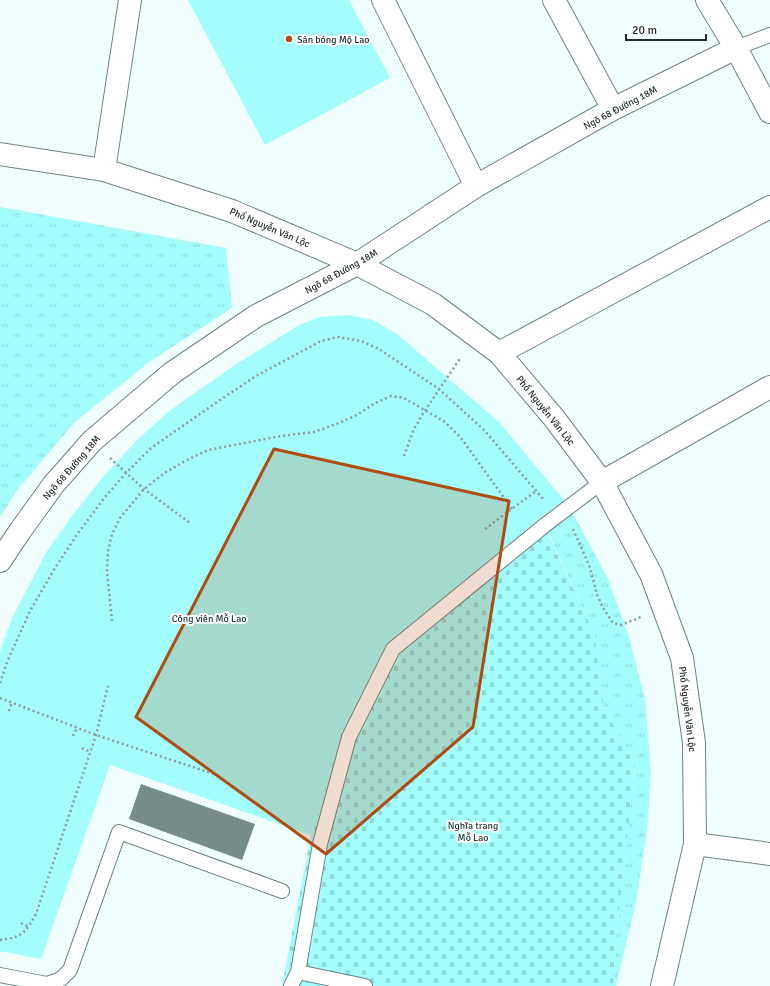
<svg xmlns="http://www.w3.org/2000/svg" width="770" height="986" font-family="Signika,sans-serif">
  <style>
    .grass { fill: url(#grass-tufts) }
    .cemetery { fill: url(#cemetery-stones) }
    .park { fill: #a2fdfc }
    .building { fill: #768c8b }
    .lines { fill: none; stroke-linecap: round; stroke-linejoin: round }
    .lane-casing { stroke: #6e8383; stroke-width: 16 }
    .street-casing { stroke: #6e8383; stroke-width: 24 }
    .secondary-casing { stroke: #6e8383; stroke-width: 24 }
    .path { stroke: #8d9998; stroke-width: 2.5; stroke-dasharray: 2 3; stroke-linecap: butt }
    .lane { stroke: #fff; stroke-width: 14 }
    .street { stroke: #fff; stroke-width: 22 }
    .secondary { stroke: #fff; stroke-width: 22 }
    .marked { fill: #af4c12; fill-opacity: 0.2; stroke: #af4c12; stroke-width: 3; stroke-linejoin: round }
    .poi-dot { fill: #af4c12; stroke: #fff; stroke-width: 1.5 }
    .labels { text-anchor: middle; stroke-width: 4; stroke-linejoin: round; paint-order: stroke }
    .poi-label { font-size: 10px; fill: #252e2e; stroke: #fff; text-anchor: start }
    .street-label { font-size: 10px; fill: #252e2e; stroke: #fff }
    .park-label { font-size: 10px; fill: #253d3d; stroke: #fff }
  </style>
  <defs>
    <pattern id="grass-tufts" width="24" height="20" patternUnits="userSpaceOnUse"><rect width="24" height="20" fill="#a2fdfc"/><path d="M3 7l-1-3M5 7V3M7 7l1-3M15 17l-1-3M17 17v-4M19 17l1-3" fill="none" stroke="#8bd9d8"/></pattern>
    <pattern id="cemetery-stones" width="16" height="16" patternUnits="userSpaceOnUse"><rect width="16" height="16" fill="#a2fdfc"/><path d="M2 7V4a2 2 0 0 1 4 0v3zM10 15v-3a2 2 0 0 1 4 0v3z" fill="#8bd9d8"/></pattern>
  </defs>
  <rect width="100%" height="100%" fill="#f0fffe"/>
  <path class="grass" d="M 0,207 L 226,248 L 232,308 L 149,362 L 74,423 L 18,489 L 0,517 Z
    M 563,499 L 576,519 L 608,579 L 629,637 L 645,700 L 651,774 L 647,830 L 636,902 L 616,986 L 613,986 L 616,937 L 635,766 L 604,707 L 594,634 L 542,518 Z"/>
  <path class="cemetery" d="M 541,518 L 594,634 L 604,707 L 635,766 L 616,937 L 613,986 L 282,986 L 311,835 L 342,731 L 386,646 Z"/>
  <path class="park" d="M 188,0 L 349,0 L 390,78 L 265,145 Z
    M 349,315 L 373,320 L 397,334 L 500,423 L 563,499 L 386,646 L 342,731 L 311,835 L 110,765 L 41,959 L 0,951 L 0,651 L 12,618 L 47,551 L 72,516 L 103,477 L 137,440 L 169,411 L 235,365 L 299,325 L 320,317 Z"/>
  <path class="building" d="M 141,784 L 255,824 L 242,860 L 129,819 Z"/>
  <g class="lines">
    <g class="lane-casing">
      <path id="lane" d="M 736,48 L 770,35
        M 298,972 L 365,986
        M 0,975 L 47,984 L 61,979 L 70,970 L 119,832 L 282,891
        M 291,986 L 298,972 L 320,844 L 349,737 L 393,649 L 545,525 L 602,482"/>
    </g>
    <g class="street-casing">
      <path id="street" d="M 383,0 L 476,186
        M 554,0 L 613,109
        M 707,0 L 736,48 L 770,112
        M 104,170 L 130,0
        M 499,353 L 770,207
        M 602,482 L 770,387
        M 0,561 L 20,531 L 54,484 L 92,441 L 172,373 L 256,316 L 357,264 L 476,186 L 613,109 L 736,48
        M 695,844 L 770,854"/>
    </g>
    <g class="secondary-casing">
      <path id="secondary" d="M 0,154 L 104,170 L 232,211 L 357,264 L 433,304 L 499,353 L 554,418 L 602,482 L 651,574 L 682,658 L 694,743 L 695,844 L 662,986"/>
    </g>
    <path class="path" d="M 404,456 L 414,429 L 422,415 L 461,357
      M 110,458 L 144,489 L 190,523
      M 485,529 L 536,491
      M 573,529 L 589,565 L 597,594 L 603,608 L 613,623 L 621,625 L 641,617
      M 112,621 L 107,572 L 108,551 L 112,534 L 120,518 L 144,489 L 166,472 L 189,459 L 208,450 L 281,436 L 314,432 L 339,423 L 357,415 L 375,403 L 391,396 L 404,398 L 445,422 L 461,438 L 512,509
      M 0,683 L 7,662 L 30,611 L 55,568 L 76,536 L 105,497 L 126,473 L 151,448 L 220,400 L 256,376 L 321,341 L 338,337 L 361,341 L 379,349 L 439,389 L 484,430 L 544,500
      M 0,698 L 96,735 L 217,775
      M 9,711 L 12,702
      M 73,736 L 77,728
      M 82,748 L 91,752
      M 21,923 L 29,927
      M 0,940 C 23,937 25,933 36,914 L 96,735 L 108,686"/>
    <use href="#lane" class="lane"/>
    <use href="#street" class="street"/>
    <use href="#secondary" class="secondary"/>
  </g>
  <path class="marked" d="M 274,449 L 509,501 L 473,727 L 326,854 L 136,717 Z"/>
  <circle class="poi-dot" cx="289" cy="39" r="4"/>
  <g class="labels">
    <g class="poi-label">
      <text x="297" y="43">Sân bóng Mộ Lao</text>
    </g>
    <g class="street-label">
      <text transform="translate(620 107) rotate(-28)" y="4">Ngõ 68 Đường 18M</text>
      <text transform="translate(270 227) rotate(23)" y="4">Phố Nguyễn Văn Lộc</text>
      <text transform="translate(341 271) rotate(-29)" y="4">Ngõ 68 Đường 18M</text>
      <text transform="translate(546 410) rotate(51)" y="4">Phố Nguyễn Văn Lộc</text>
      <text transform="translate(71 467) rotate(-49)" y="4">Ngõ 68 Đường 18M</text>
      <text transform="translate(688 709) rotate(83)" y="4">Phố Nguyễn Văn Lộc</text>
    </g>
    <g class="park-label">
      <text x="209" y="622">Công viên Mỗ Lao</text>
      <text x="473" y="829">Nghĩa trang<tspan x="473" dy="12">Mỗ Lao</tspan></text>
    </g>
  </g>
  <path d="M626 34v6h80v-6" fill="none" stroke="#252e2e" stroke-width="2"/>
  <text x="632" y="34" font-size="12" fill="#252e2e" stroke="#ffffff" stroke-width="3" paint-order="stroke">20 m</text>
</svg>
